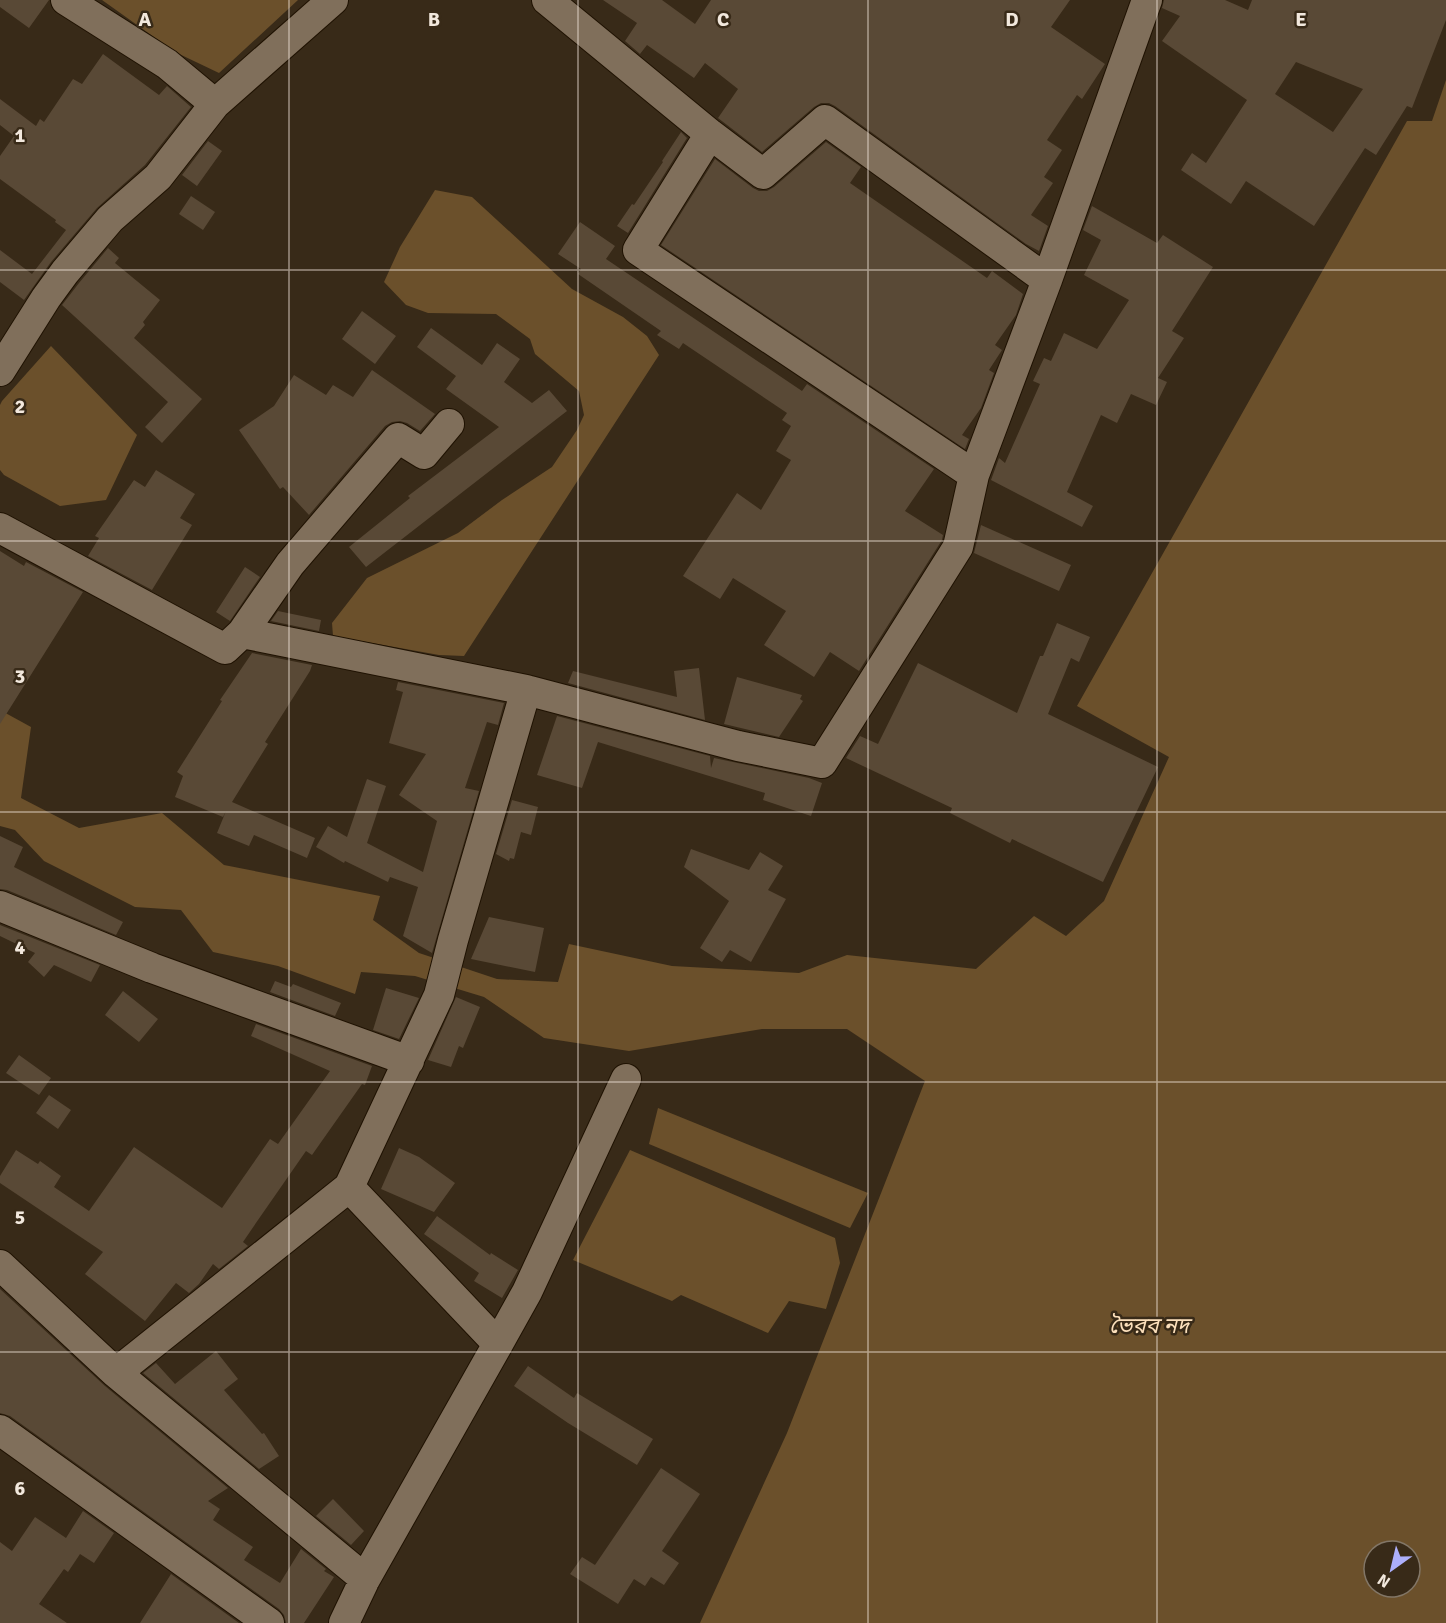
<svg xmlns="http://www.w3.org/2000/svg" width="1446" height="1623" font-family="Signika,'Noto Sans Bengali',sans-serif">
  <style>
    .water { fill: #6b502b; fill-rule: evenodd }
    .building { fill: #594936; fill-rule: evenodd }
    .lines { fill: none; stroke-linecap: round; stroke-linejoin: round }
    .street-casing { stroke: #1f1202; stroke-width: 32 }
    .street { stroke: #806f5b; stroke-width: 30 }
    .grid { fill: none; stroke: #f2e8dd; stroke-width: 1.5; stroke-opacity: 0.55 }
    .labels { text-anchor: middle; stroke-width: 5; stroke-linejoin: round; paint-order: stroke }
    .water-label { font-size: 22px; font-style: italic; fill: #fbdfbb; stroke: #382a18 }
    .grid-label { font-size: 20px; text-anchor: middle; font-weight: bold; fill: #f2e8dd; stroke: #382a18; stroke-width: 5; stroke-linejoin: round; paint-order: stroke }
  </style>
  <rect width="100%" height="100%" fill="#382a18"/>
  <path class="water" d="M 102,0 L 298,0 L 219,73 L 175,52 Z
    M 1446,80 L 1446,1623 L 700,1623 L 787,1433 L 925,1081 L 847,1029 L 762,1029 L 629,1051 L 544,1038 L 484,997 L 415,976 L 361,972 L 355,994 L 278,966 L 213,952 L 181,910 L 135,907 L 44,861 L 15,830 L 0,826 L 0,710 L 31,727 L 21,798 L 79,828 L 162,813 L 224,865 L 380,896 L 373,920 L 419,953 L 497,979 L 558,982 L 569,944 L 672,966 L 799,973 L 847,955 L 976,969 L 1034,916 L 1066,936 L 1104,901 L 1169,757 L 1077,706 L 1407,121 L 1432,121 ZM 1374,1551 L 1410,1551 L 1410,1587 L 1374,1587 Z
    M 435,190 L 472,197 L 572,289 L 623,317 L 647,336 L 659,355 L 464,656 L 439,655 L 333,636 L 332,623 L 367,578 L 458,533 L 502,500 L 552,467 L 577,430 L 584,415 L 579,391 L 535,354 L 530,339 L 496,314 L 428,313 L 406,305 L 384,282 L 400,247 Z
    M 51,346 L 137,435 L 106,500 L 60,506 L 4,475 L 0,470 L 0,405 L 2,401 Z
    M 658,1108 L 868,1193 L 850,1228 L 649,1144 Z
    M 630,1150 L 835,1238 L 840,1263 L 826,1309 L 789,1301 L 768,1333 L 681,1295 L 672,1301 L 573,1260 Z"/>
  <path class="building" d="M 0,0 L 49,0 L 29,28 L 0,7 Z
    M 603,0 L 662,0 L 695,24 L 711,0 L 1070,0 L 1051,27 L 1105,64 L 1082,99 L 1077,95 L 1047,140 L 1062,150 L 1044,177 L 1053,183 L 1031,215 L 1048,226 L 1039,251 L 1026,244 L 835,106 L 829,103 L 821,103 L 814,107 L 762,152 L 718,118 L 738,89 L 705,63 L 694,78 L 647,45 L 640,54 L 625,41 L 637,23 Z
    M 1164,0 L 1225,0 L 1248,10 L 1252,0 L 1446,0 L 1446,20 L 1412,108 L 1407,106 L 1376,155 L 1365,148 L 1314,226 L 1246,181 L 1231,204 L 1181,170 L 1192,153 L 1206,163 L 1247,100 L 1162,41 L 1180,16 L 1162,8 ZM 1296,62 L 1363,89 L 1333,132 L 1275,94 Z
    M 103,54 L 159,95 L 167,86 L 191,107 L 145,165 L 97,208 L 51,262 L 24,300 L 0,282 L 0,250 L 32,274 L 66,230 L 55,222 L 56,220 L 0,179 L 0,156 L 14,136 L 0,125 L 0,99 L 36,126 L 40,119 L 44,122 L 73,79 L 82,84 Z
    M 681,132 L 687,138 L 628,233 L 617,226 L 632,204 L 634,205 L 663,162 L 662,161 Z
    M 208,141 L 222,151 L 197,186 L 182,175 Z
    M 826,142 L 861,167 L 850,183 L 987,278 L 992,271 L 1023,294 L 1016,315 L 995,345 L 1002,350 L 989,370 L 994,373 L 981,408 L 962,435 L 969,439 L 965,449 L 661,245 L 715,159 L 753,188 L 759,191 L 767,191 L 774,187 Z
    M 191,196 L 215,212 L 203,230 L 179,214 Z
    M 1092,206 L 1157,243 L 1163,235 L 1213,267 L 1172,331 L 1184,338 L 1158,378 L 1167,382 L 1156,405 L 1131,394 L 1117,423 L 1101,415 L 1067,492 L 1093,506 L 1082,527 L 991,480 L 999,458 L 1005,463 L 1040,384 L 1033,381 L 1044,358 L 1051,361 L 1064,333 L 1097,349 L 1129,300 L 1084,275 L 1101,240 L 1083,230 Z
    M 580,222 L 615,246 L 606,259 L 802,391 L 807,384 L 934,469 L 905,511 L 943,535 L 942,540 L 859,671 L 830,652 L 814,677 L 764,645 L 786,611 L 733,578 L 720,599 L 683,576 L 737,493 L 761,510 L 791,460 L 776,451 L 791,426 L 782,420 L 787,413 L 683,343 L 679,349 L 657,335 L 661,331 L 578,274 L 581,269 L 558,254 Z
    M 108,248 L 119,258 L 115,263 L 160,300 L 143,322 L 145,325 L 134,338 L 202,399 L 162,443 L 145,427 L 168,402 L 62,305 L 79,283 Z
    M 362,311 L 396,336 L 375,364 L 342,339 Z
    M 431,328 L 482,365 L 497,343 L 520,359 L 504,382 L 532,403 L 549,390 L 567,411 L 366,567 L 349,547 L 410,498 L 408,496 L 499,427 L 446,389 L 456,376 L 417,347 Z
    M 372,370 L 435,414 L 420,431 L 407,423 L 400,421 L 392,422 L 385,426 L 309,515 L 283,487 L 280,489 L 239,430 L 274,406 L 294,375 L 326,395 L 333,385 L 353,397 Z
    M 156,470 L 195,494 L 180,518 L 192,525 L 152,590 L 88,556 L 99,538 L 95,536 L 134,480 L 145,487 Z
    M 981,525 L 1071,565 L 1059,591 L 974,553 Z
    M 0,551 L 24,566 L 26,562 L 83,592 L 0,724 Z
    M 245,567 L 260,577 L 230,621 L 216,612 Z
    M 278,611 L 321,620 L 319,631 L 271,621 Z
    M 1057,623 L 1090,637 L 1079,662 L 1071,658 L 1048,714 L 1158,767 L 1103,882 L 1012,839 L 1010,843 L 950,813 L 952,808 L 846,758 L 860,736 L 878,744 L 918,663 L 1017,713 L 1040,656 L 1043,656 Z
    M 252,653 L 312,665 L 310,671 L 265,742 L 268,744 L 232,802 L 315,838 L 307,858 L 254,835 L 249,846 L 217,833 L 226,811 L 223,817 L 175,797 L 183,776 L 177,772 L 222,701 L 220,700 Z
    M 699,668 L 705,720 L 568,683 L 573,671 L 677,697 L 674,671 Z
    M 737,677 L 802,695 L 800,699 L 803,701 L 779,737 L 724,724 Z
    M 398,682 L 504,703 L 498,725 L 487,722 L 465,788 L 479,791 L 432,953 L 403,936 L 418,887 L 390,877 L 388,882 L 345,861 L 344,863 L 316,847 L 328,826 L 347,837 L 367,779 L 386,786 L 367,843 L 423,872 L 437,821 L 399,795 L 426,754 L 389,743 L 403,692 L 396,690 Z
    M 557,716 L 710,756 L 711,768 L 714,758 L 809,778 L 822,783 L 811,816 L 763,800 L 765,793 L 598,742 L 582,788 L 537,775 Z
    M 512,800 L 538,807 L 531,835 L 521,832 L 514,859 L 510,858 L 509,861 L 496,854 Z
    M 0,836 L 23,847 L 14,867 L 123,922 L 116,935 L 7,890 L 0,889 Z
    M 691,849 L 749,870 L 760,852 L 783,866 L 768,890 L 786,899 L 751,962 L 730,950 L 722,962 L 700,948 L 729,901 L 684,867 Z
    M 489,917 L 544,928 L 535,972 L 471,959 Z
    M 0,925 L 100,965 L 91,982 L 54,965 L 44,977 L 28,962 L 35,953 L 0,936 Z
    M 275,981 L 291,987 L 293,984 L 341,1003 L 335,1016 L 270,992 Z
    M 386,988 L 419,998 L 399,1039 L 373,1030 Z
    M 123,991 L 158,1019 L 139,1042 L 105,1015 Z
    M 456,997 L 480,1007 L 463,1048 L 459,1046 L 451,1067 L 428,1060 Z
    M 256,1024 L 372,1066 L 365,1085 L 362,1084 L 312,1155 L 306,1151 L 258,1220 L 243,1242 L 248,1246 L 219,1269 L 213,1264 L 199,1284 L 189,1293 L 176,1283 L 145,1321 L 85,1274 L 103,1252 L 0,1183 L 0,1176 L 16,1150 L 38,1164 L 40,1161 L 61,1176 L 54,1187 L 89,1211 L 134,1147 L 222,1208 L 270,1139 L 278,1144 L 330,1071 L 251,1036 Z
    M 19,1055 L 51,1078 L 39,1095 L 6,1073 Z
    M 49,1095 L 71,1110 L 58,1129 L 36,1113 Z
    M 399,1148 L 419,1157 L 455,1183 L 434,1212 L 381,1189 Z
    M 437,1216 L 490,1255 L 491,1253 L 518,1270 L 502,1298 L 474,1281 L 479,1273 L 424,1234 Z
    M 0,1289 L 105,1386 L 228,1488 L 208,1501 L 220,1509 L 213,1520 L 253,1547 L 244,1560 L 280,1583 L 301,1549 L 326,1569 L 324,1571 L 334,1577 L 304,1623 L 286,1623 L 284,1615 L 279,1609 L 10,1416 L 0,1413 Z
    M 216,1351 L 238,1379 L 224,1390 L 262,1434 L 264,1433 L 279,1456 L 259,1469 L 143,1373 L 156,1363 L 175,1384 Z
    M 528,1366 L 574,1398 L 577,1393 L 653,1439 L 637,1465 L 568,1423 L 514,1386 Z
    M 661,1468 L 700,1494 L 662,1551 L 679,1563 L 664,1585 L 651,1577 L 645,1586 L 634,1579 L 618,1604 L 570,1574 L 582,1557 L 595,1565 Z
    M 333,1499 L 364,1531 L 351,1545 L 316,1516 Z
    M 83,1511 L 114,1533 L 94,1563 L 80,1554 L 68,1572 L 64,1569 L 39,1604 L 67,1623 L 0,1623 L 0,1542 L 12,1551 L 35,1517 L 66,1538 Z
    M 171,1574 L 239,1623 L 140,1623 Z"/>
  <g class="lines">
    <g class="street-casing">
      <path id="street" d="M 66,0 L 167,64 L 215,104
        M 547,0 L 710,134 L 763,174 L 825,120 L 1047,280
        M 710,134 L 638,250 L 974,475
        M 0,371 L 46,298 L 65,272 L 110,219 L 158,177 L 215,104 L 333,0
        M 0,528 L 225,649 L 242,633 L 526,690
        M 242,633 L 290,564 L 398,438 L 424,454 L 449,424
        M 0,906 L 152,968 L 409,1061
        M 0,1265 L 116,1373 L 365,1579
        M 498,1344 L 527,1292 L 626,1079
        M 116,1373 L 349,1187
        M 0,1430 L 269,1623
        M 344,1623 L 365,1579 L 498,1344 L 349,1187 L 439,995 L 453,940 L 526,690 L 738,746 L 822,763 L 958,547 L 974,475 L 1047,280 L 1147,0"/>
    </g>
    <use href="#street" class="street"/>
  </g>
  <path class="grid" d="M 289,0 L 289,1623M 578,0 L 578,1623M 868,0 L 868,1623M 1157,0 L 1157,1623M 0,270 L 1446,270M 0,541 L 1446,541M 0,812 L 1446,812M 0,1082 L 1446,1082M 0,1352 L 1446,1352"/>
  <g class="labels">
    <g class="water-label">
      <text x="1149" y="1333">ভৈরব নদ</text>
    </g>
  </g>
  <g class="grid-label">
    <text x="145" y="26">A</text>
    <text x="434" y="26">B</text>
    <text x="723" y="26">C</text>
    <text x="1012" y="26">D</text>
    <text x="1301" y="26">E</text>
    <text x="20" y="142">1</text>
    <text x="20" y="413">2</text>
    <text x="20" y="683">3</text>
    <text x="20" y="954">4</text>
    <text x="20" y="1224">5</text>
    <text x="20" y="1495">6</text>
  </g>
  <g transform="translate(1392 1569) rotate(214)"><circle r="28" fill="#382a18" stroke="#827667" stroke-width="1.5"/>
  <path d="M0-4.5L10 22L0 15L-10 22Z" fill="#adaffb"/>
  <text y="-9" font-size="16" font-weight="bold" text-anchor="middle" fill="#f2e8dd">N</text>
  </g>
</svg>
